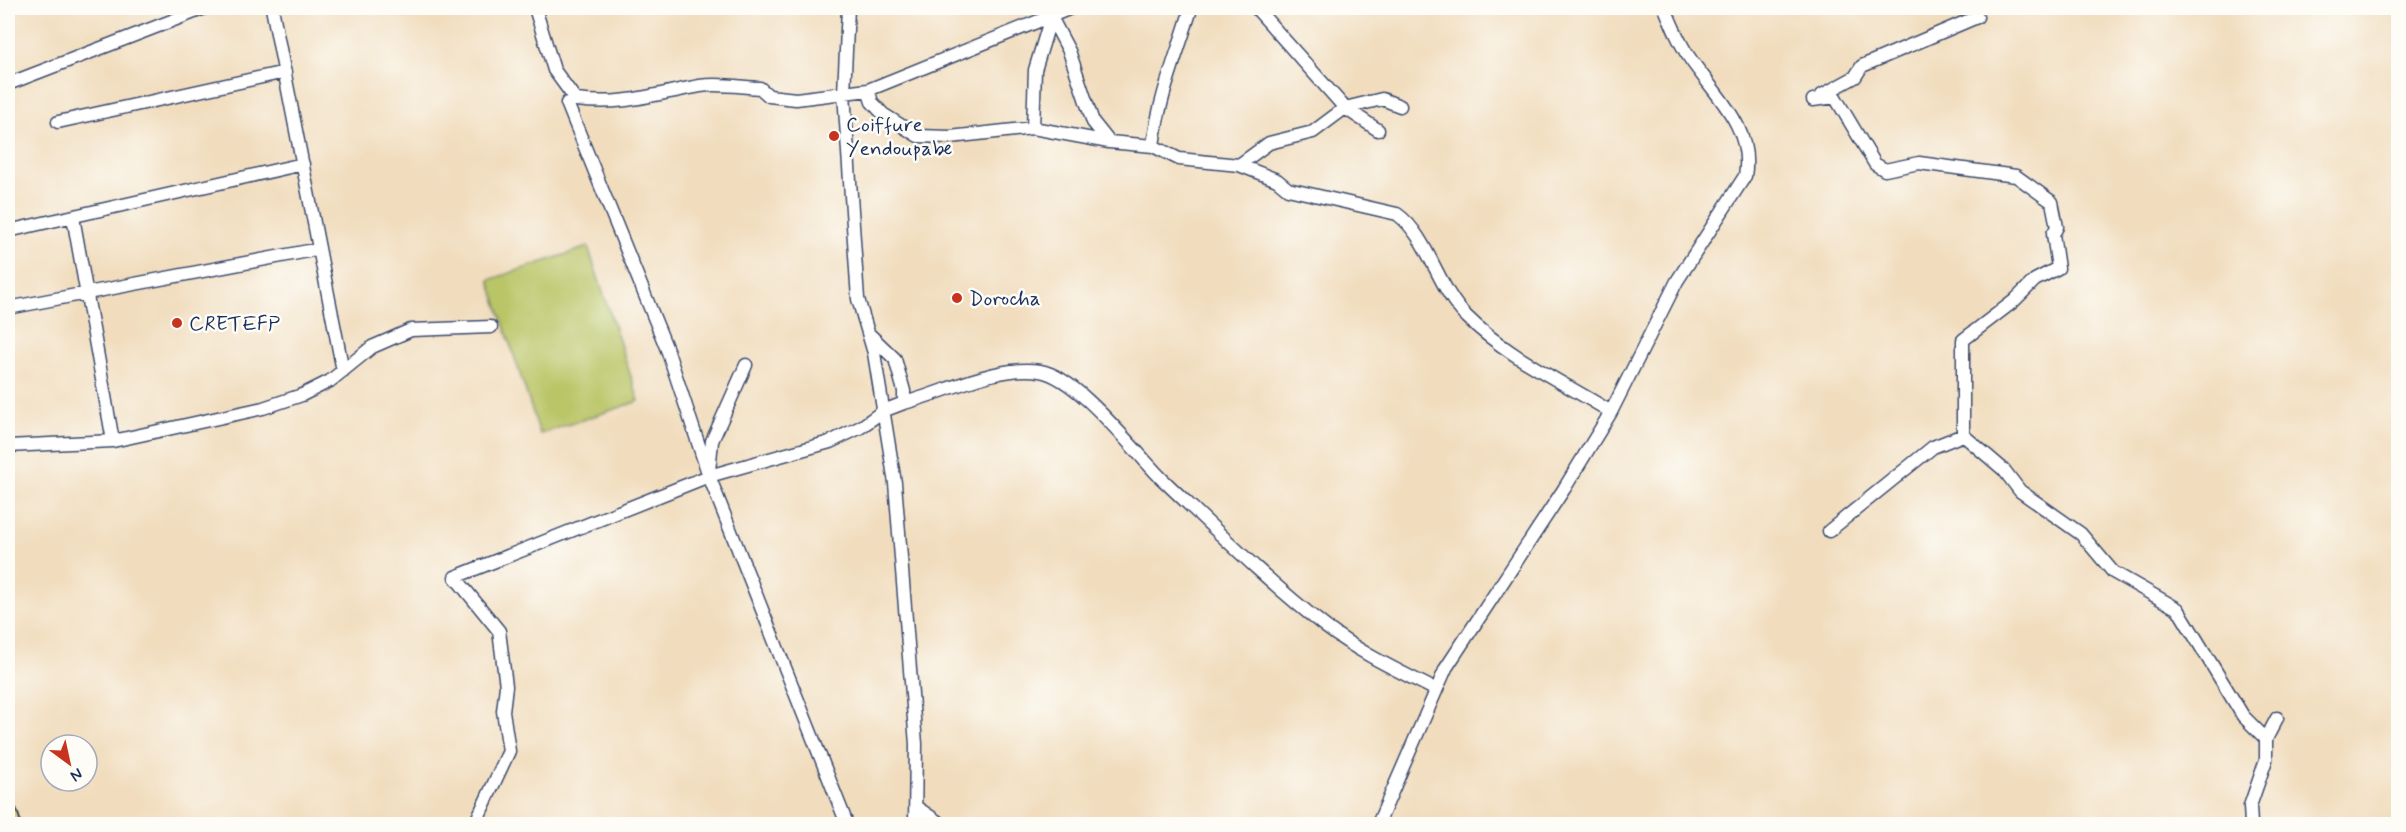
<svg xmlns="http://www.w3.org/2000/svg" width="2406" height="832" font-family="Mynerve,sans-serif">
  <style>
    .pitch { fill: #b9c566; stroke: #6a7a62; stroke-width: 1.5 }
    .lines { fill: none; stroke-linecap: round; stroke-linejoin: round }
    .minor-casing { stroke: #3b496c; stroke-width: 15 }
    .highway-casing { stroke: #3b496c; stroke-width: 20 }
    .minor { stroke: #fff; stroke-width: 12 }
    .highway { stroke: #ecc669; stroke-width: 16 }
    .poi-dot { fill: #c8321e; stroke: #fdfcf7; stroke-width: 2 }
    .labels { text-anchor: middle; stroke-width: 5; stroke-linejoin: round; paint-order: stroke }
    .poi-label { font-size: 21px; fill: #1b2f5e; stroke: #fdfcf7; text-anchor: start }
  </style>
  <rect width="100%" height="100%" fill="#fdfcf7"/>
  <filter id="ink" filterUnits="userSpaceOnUse"><feTurbulence type="fractalNoise" baseFrequency=".0167" numOctaves="2"/><feDisplacementMap in="SourceGraphic" scale="12" xChannelSelector="R" yChannelSelector="G"/><feConvolveMatrix kernelMatrix="1 2 1 2 8 2 1 2 1" color-interpolation-filters="sRGB"/></filter>
  <filter id="wash" filterUnits="userSpaceOnUse"><feTurbulence type="fractalNoise" baseFrequency=".008" numOctaves="4" result="noise"/><feDisplacementMap in="SourceGraphic" scale="24" xChannelSelector="R" yChannelSelector="G"/><feGaussianBlur stdDeviation="1.35" result="paint"/><feColorMatrix in="noise" values="0 0 0 0 0 0 0 0 0 0 0 0 0 0 0 0 0 1.4 0 .05"/><feComposite in="paint" operator="in"/></filter>
  <g filter="url(#wash)">
    <rect width="100%" height="100%" fill="#f1ddbe"/>
    <path class="pitch" d="M 588,247 L 639,401 L 540,434 L 489,280 Z"/>
  </g>
  <g filter="url(#ink)">
    <g class="lines">
      <g class="minor-casing">
        <path id="minor" d="M 272,8 L 343,371
          M 535,8 L 554,70 L 576,100 C 624,106 654,94 700,86 C 719,83 741,87 760,88 L 769,96 L 796,99 L 868,90 L 1071,8
          M 848,8 L 844,93 L 858,299 L 874,353 L 895,483 L 916,744 L 915,824
          M 1256,8 L 1345,108 L 1378,130
          M 1051,17 L 1069,51 L 1093,122 L 1109,142
          M 8,84 L 205,8
          M 868,90 L 872,102 L 883,114 L 918,136 L 950,137 L 1033,128 L 1109,142 L 1153,146 L 1179,159 L 1239,165 L 1277,180 L 1288,189 L 1397,214 C 1428,236 1438,289 1466,316 C 1506,356 1563,382 1611,412
          M 1822,95 L 1855,77 L 1862,66 L 1977,17
          M 1813,100 L 1835,97 L 1875,164 L 1885,170 L 1919,163 L 2016,176 L 2052,202 L 2057,227 L 2053,234 L 2058,268 L 2035,280 L 2014,301 L 1963,340 L 1963,435
          M 567,103 L 668,352 L 709,476 L 830,442 L 861,427 L 883,411 L 904,403
          M 58,122 L 285,72
          M 1033,128 L 1035,70 L 1051,17
          M 1153,146 C 1159,97 1177,55 1191,9
          M 1239,165 L 1269,143 L 1313,132 L 1345,108 L 1382,99 L 1400,106
          M 73,217 L 113,441
          M 8,231 L 303,164
          M 8,308 L 319,249
          M 870,335 L 895,359 L 904,391 L 904,403 C 943,393 999,364 1040,371 C 1078,377 1133,450 1161,478 C 1214,528 1268,582 1326,627 C 1360,653 1399,671 1436,690
          M 8,446 L 113,441 L 263,408 L 302,395 L 330,381 L 372,347 L 411,330 L 491,327
          M 709,471 L 712,441 L 746,365
          M 1829,531 L 1933,447 L 1963,435 L 2004,470 L 2020,491 L 2081,534 L 2113,572 L 2178,609 L 2243,716 L 2266,739
          M 916,807 L 941,824
          M 475,824 L 509,751 L 503,711 L 506,686 L 499,631 L 455,577 L 709,476 L 847,824
          M 1378,824 L 1446,668 L 1564,489 L 1611,412 L 1677,281 L 1745,176 C 1754,125 1712,93 1687,54 C 1678,40 1671,23 1665,8
          M 2251,824 L 2250,806 L 2266,760 L 2266,739 L 2277,718"/>
      </g>
      <g class="highway-casing">
        <path id="highway" d="M 8,812 L 12,824"/>
      </g>
      <use href="#minor" class="minor"/>
      <use href="#highway" class="highway"/>
    </g>
  </g>
  <g class="poi-dot">
    <circle cx="834" cy="136" r="6"/>
    <circle cx="957" cy="298" r="6"/>
    <circle cx="177" cy="323" r="6"/>
  </g>
  <g class="labels">
    <g class="poi-label">
      <text x="846" y="131">Coiffure<tspan x="846" dy="24">Yendoupabe</tspan></text>
      <text x="969" y="305">Dorocha</text>
      <text x="189" y="330">CRETEFP</text>
    </g>
  </g>
  <rect width="2406" height="832" fill="none" stroke="#fdfcf7" stroke-width="30"/>
  <g transform="translate(69 763) rotate(147)"><circle r="28" fill="#fdfcf7" stroke="#a3aaba" stroke-width="1.5"/>
  <path d="M0-4.5L10 22L0 15L-10 22Z" fill="#c8321e"/>
  <text y="-9" font-size="16" font-weight="bold" text-anchor="middle" fill="#1b2f5e">N</text>
  </g>
</svg>
